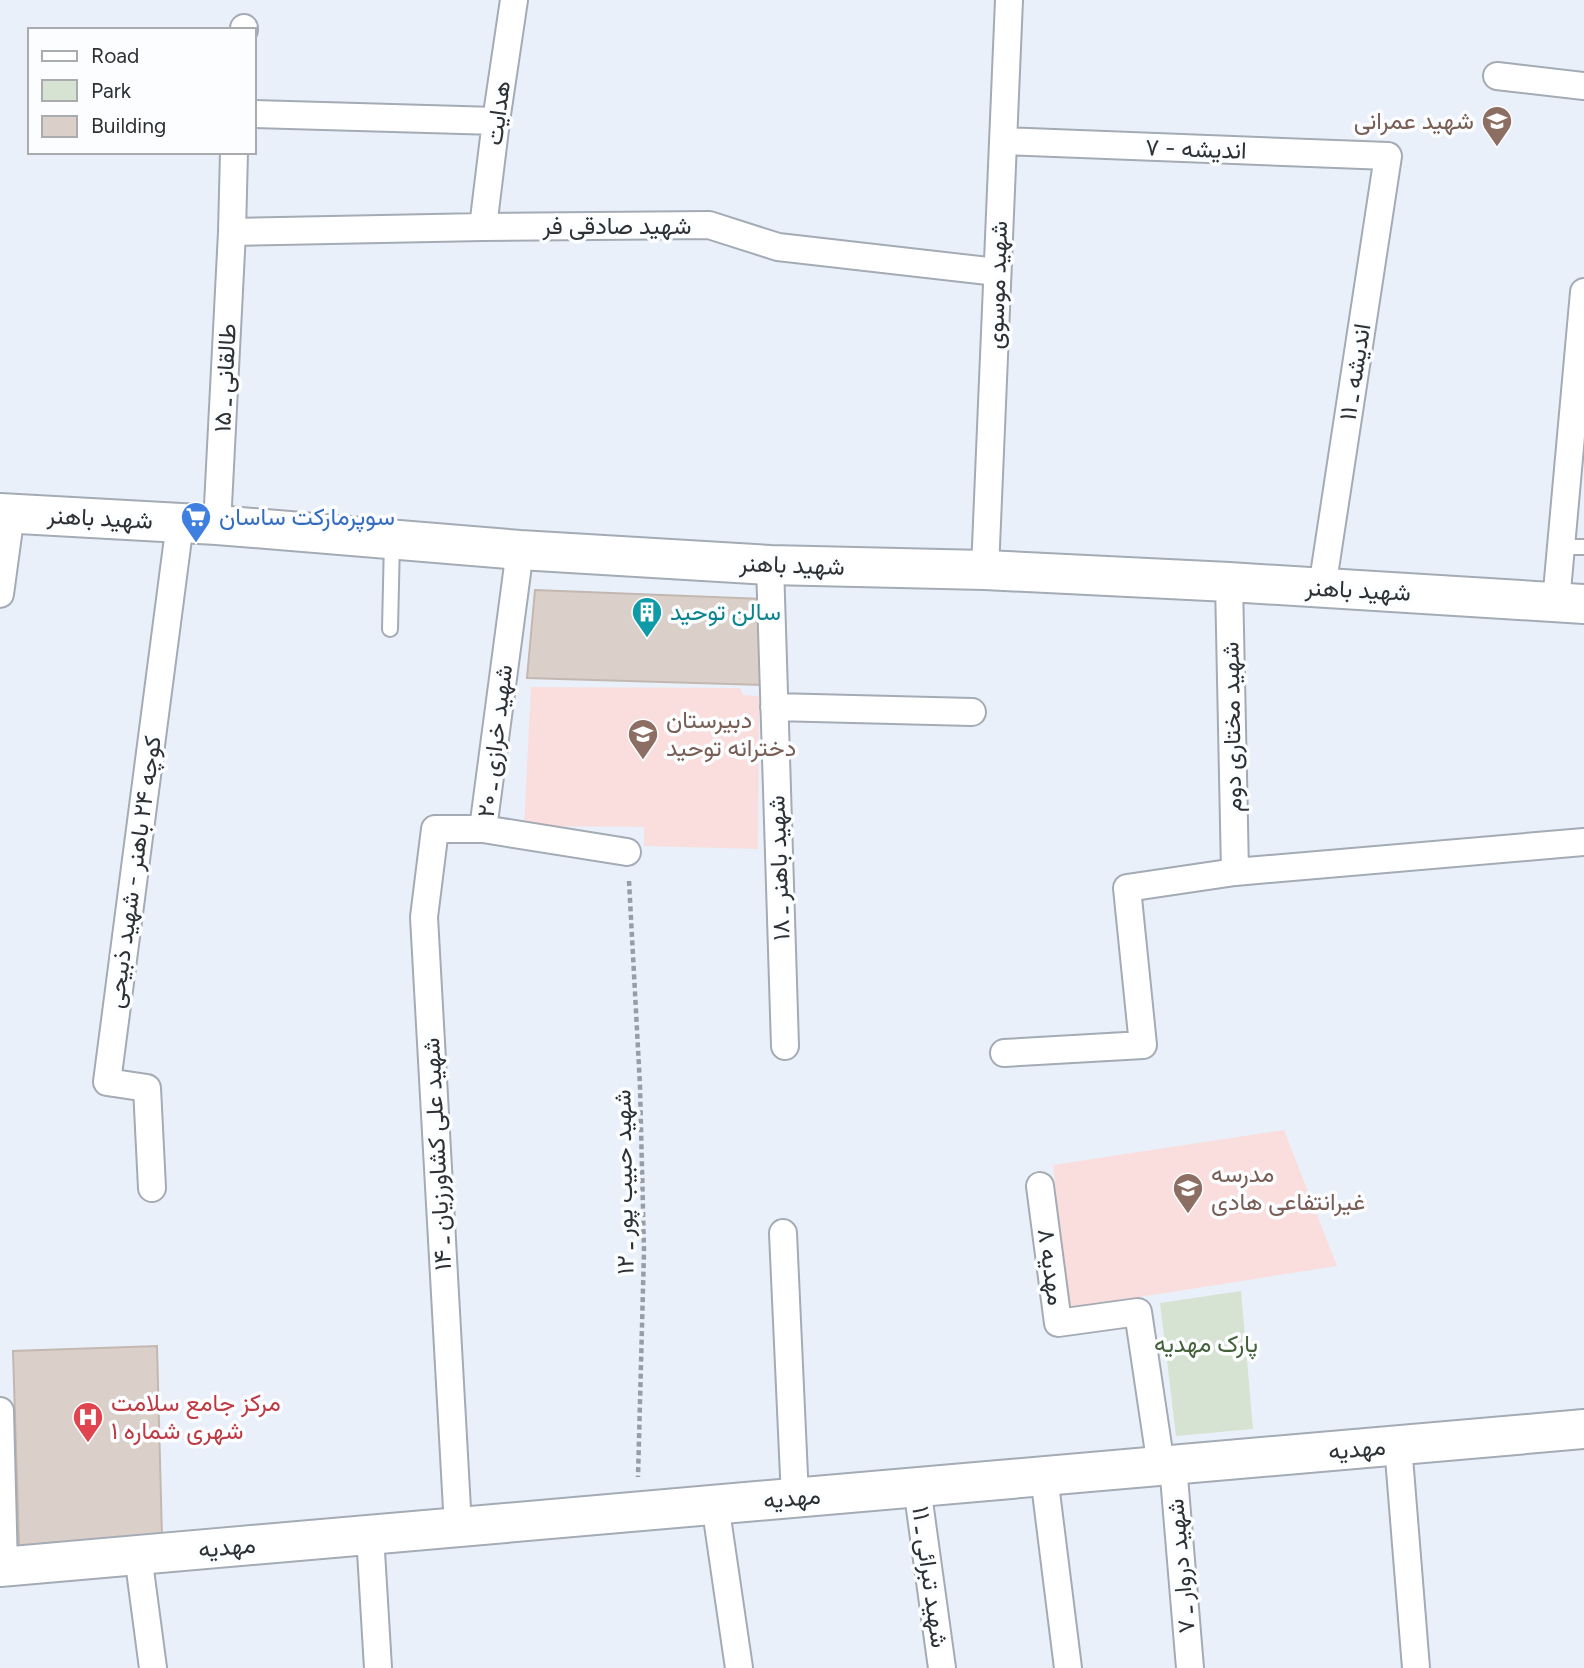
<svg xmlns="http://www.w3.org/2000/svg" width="1584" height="1668" font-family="Figtree,Vazirmatn,sans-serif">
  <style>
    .education { fill: #f9dedd }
    .green { fill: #d7e3d2 }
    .building { fill: #dbd0c9; stroke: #c3b8b1; stroke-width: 2 }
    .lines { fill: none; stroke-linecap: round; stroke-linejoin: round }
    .lane-casing { stroke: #a4abb4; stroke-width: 18 }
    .street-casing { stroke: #a4abb4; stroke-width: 30 }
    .secondary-casing { stroke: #a4abb4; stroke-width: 42 }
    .path { stroke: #979da4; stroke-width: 4.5; stroke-dasharray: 5 3.5; stroke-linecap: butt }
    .lane { stroke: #fff; stroke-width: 14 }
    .street { stroke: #fff; stroke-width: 26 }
    .secondary { stroke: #fff; stroke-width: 38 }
    .labels { text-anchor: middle; stroke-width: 7; stroke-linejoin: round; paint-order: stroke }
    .street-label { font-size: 24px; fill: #2d3034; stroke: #fbfdff }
    .education-label { font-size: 24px; fill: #785e54; stroke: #fbfdff; text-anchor: start }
    .shop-label { font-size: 24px; fill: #366cbe; stroke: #fbfdff; text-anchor: start }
    .culture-label { font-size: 24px; fill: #0d838f; stroke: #fbfdff; text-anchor: start }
    .park-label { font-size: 24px; fill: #436038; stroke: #fbfdff }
    .health-label { font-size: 24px; fill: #be3a42; stroke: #fbfdff; text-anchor: start }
  </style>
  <rect width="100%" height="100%" fill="#e9f0fa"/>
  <path class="education" d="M 531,687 L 740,688 L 743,695 L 759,696 L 758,849 L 644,846 L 644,827 L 524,826 Z
    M 1284,1130 L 1337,1266 L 1069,1308 L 1053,1165 Z"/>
  <path class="green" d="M 1241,1291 L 1253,1429 L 1176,1436 L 1160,1303 Z"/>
  <path class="building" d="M 535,590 L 766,599 L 763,685 L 527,678 Z
    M 157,1346 L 162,1537 L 19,1546 L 13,1351 Z"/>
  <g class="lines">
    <g class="lane-casing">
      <path id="lane" d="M 1561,547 L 1584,547
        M 390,629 L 392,541"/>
    </g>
    <g class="street-casing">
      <path id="street" d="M 244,30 L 244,28
        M 1497,76 L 1584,86
        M 254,114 L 496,121
        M 1003,141 L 1388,156 L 1322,588
        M 483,227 L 496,121 L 514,0
        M 232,232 L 483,227 L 709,225 L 778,247 L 997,272
        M 217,525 L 232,232 L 234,152
        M 520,550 L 483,829 L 627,852
        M 770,565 L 785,1046
        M 985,570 L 1009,0
        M 1229,582 L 1235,872
        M 0,594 L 11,513
        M 1556,602 L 1584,292
        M 774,707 L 972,712
        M 1004,1053 L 1143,1045 L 1127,888 L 1235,872 L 1584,842
        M 1040,1186 L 1058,1323 L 1138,1312 L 1161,1466
        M 152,1188 L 147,1088 L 107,1082 L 180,523
        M 783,1233 L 795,1498
        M 0,1411 L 4,1567
        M 1398,1445 L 1416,1668
        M 1173,1465 L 1190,1668
        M 1044,1476 L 1068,1668
        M 917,1487 L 942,1668
        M 715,1504 L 739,1668
        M 458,1527 L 424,917 L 435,829 L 483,829
        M 370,1535 L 378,1668
        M 138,1555 L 153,1668"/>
    </g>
    <g class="secondary-casing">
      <path id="secondary" d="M 0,513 L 217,525 L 520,550 L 770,565 L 985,570 L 1229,582 L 1584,604
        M 0,1567 L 1584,1429"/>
    </g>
    <path class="path" d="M 629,881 L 640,1086 L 644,1251 L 638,1477"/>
    <use href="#lane" class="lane"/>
    <use href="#street" class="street"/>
    <use href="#secondary" class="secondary"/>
  </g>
  <defs>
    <g id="school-pin" transform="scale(1.575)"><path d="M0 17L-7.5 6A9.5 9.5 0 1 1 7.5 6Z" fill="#8d6e63" stroke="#fbfdff"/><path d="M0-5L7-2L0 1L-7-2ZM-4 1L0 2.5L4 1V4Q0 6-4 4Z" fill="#fff"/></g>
    <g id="supermarket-pin" transform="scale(1.575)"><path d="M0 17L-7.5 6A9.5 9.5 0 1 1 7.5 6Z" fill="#3f7fe0" stroke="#fbfdff"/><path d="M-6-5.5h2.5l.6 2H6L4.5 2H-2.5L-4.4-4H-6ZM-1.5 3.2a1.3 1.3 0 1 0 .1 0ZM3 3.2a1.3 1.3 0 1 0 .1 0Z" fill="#fff"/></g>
    <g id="building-pin" transform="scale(1.575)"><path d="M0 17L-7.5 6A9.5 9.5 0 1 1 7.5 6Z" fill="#0f9aa8" stroke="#fbfdff"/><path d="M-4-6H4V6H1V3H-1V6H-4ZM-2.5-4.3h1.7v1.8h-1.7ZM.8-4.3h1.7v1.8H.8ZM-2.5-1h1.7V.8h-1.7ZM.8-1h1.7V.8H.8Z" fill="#fff"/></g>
    <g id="hospital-pin" transform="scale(1.575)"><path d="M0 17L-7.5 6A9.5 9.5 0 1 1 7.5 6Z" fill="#e0444e" stroke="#fbfdff"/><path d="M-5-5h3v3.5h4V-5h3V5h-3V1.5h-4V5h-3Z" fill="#fff"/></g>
  </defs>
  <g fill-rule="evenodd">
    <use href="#school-pin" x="1497" y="121"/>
    <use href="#supermarket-pin" x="196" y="517"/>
    <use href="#building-pin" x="647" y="612"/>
    <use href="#school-pin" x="643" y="734"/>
    <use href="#school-pin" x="1188" y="1188"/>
    <use href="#hospital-pin" x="88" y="1417"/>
  </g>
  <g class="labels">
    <g class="street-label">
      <text transform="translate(498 113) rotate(-82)" y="8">هدایت</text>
      <text transform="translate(1196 149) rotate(2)" y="8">اندیشه - ۷</text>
      <text x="617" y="234">شهید صادقی فر</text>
      <text transform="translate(997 285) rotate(-88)" y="8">شهید موسوی</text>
      <text transform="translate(1355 372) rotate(-81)" y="8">اندیشه ـ ۱۱</text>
      <text transform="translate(225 378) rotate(-87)" y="8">طالقانی ـ ۱۵</text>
      <text transform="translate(100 518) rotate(3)" y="8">شهید باهنر</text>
      <text transform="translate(792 565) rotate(2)" y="8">شهید باهنر</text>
      <text transform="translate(1358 590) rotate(3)" y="8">شهید باهنر</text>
      <text transform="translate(1232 727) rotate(-91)" y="8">شهید مختاری دوم</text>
      <text transform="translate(495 741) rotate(-83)" y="8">شهید خرازی ـ ۲۰</text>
      <text transform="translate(779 868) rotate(-92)" y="8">شهید باهنر ـ ۱۸</text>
      <text transform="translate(134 872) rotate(-82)" y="8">کوچه ۲۴ باهنر - شهید ذبیحی</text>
      <text transform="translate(437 1154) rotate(-93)" y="8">شهید علی کشاورزیان ـ ۱۴</text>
      <text transform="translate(624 1182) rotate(-91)" y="8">شهید حبیب پور ـ ۱۲</text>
      <text transform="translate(1051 1267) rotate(82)" y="8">مهدیه ۸</text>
      <text transform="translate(1357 1449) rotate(-5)" y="8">مهدیه</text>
      <text transform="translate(792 1498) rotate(-5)" y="8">مهدیه</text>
      <text transform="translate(227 1547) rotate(-5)" y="8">مهدیه</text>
      <text transform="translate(1181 1566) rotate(-95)" y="8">شهید دروار ـ ۷</text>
      <text transform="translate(930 1577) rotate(82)" y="8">شهید تبرائی ـ ۱۱</text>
    </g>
    <g class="education-label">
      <text x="1474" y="129" text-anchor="end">شهید عمرانی</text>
      <text x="666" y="728">دبیرستان<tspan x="666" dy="28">دخترانه توحید</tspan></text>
      <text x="1211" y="1182">مدرسه<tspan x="1211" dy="28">غیرانتفاعی هادی</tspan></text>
    </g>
    <g class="shop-label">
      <text x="219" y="525">سوپرمارکت ساسان</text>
    </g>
    <g class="culture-label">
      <text x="670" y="620">سالن توحید</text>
    </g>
    <g class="park-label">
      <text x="1206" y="1352">پارک مهدیه</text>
    </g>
    <g class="health-label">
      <text x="111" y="1411">مرکز‌ جامع سلامت<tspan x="111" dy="28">شهری شماره ۱</tspan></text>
    </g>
  </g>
  <rect x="28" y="28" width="228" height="126" fill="#fbfdff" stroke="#a9abae" stroke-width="2"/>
  <rect x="42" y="51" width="35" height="10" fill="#ffffff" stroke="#a9abae" stroke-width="2"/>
  <text x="91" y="63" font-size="21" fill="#2d3034">Road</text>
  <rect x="42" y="80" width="35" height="21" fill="#d7e3d2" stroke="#a9abae" stroke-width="2"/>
  <text x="91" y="98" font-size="21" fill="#2d3034">Park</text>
  <rect x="42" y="116" width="35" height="21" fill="#dbd0c9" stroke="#a9abae" stroke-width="2"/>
  <text x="91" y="133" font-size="21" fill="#2d3034">Building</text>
</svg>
